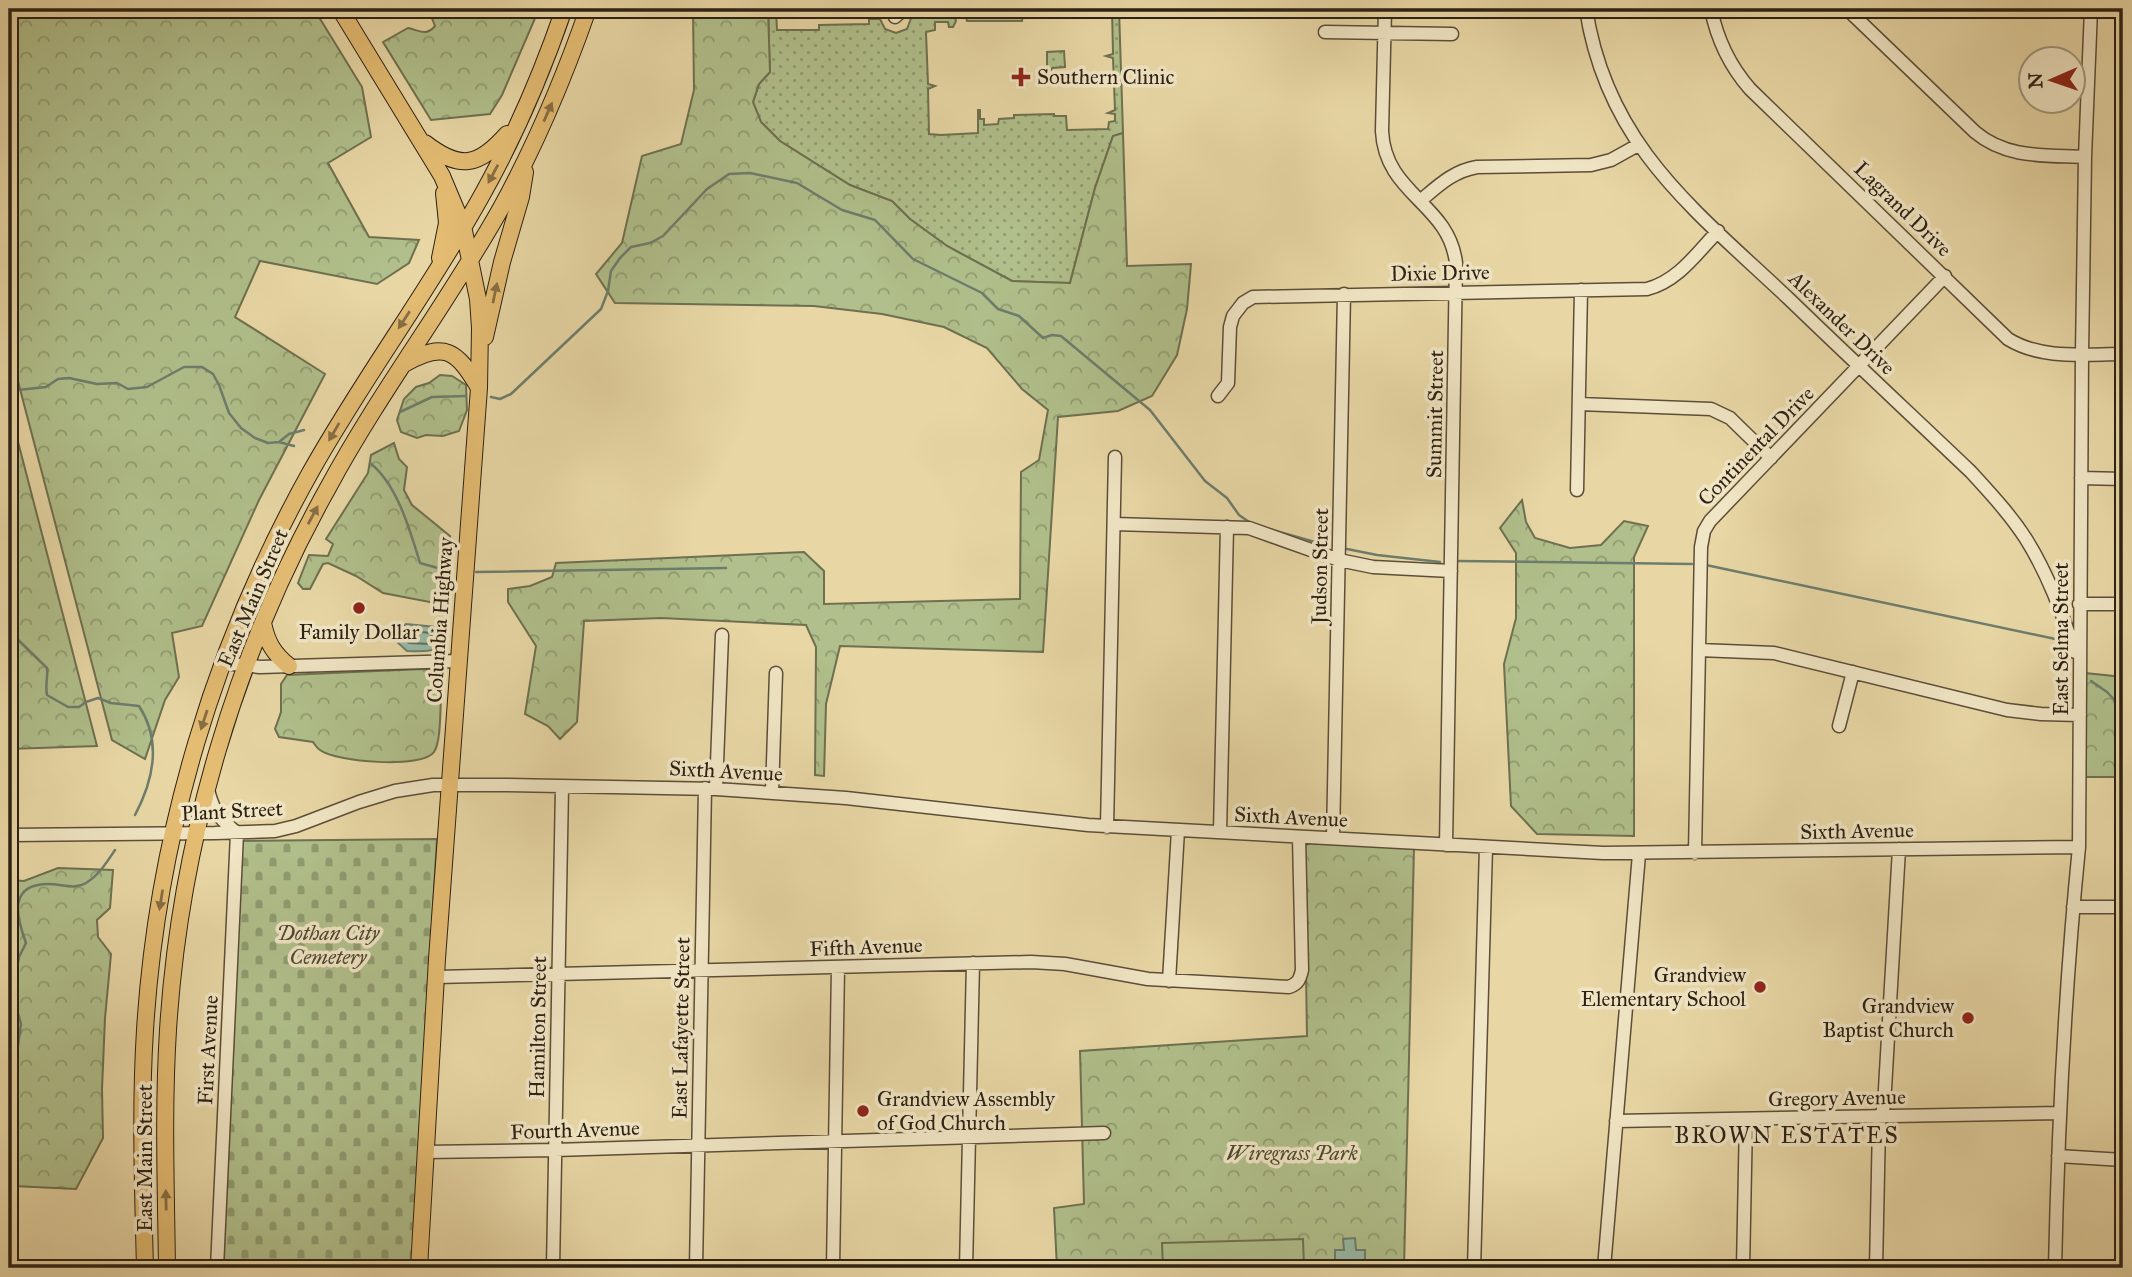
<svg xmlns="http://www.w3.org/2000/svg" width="2132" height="1277" font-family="'IM FELL Great Primer',serif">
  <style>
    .grass { fill: url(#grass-dots); stroke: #6e7050; stroke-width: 2 }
    .forest { fill: url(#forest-crowns); stroke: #6e7050; stroke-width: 2 }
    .cemetery { fill: url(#cemetery-stones); stroke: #6e7050; stroke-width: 2 }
    .pitch { fill: #b0bf8b; stroke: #6e7050; stroke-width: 2 }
    .water { fill: #97baa6; stroke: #6d7d6c; stroke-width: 2 }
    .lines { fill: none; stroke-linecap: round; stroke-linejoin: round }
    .shore { stroke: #626e5d; stroke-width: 2 }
    .stream { stroke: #6d7d6c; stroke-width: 2.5 }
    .minor-casing { stroke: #5c4e38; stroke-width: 15 }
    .major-casing { stroke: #2d2114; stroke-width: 18 }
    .minor { stroke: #f0e5c4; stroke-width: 12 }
    .major { stroke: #e4bc72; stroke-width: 16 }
    .oneway { fill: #886e43 }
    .poi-dot { fill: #8f2418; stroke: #f0e5c4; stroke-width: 2.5 }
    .labels { text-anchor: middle; stroke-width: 7; stroke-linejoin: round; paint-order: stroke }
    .poi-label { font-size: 21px; fill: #2d2114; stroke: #f0e5c4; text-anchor: start }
    .street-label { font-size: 21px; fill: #2d2114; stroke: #f0e5c4 }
    .park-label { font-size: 21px; font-style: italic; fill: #4e4832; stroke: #f0e5c4 }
    .neighbourhood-label { font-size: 23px; letter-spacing: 2px; fill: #2d2114; stroke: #f0e5c4 }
  </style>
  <defs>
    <pattern id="grass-dots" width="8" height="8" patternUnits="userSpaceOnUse" patternTransform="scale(1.75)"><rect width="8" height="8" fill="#b0bf8b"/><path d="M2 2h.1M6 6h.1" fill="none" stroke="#909b70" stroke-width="1.8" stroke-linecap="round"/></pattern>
    <pattern id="forest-crowns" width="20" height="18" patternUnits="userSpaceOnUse" patternTransform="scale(1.75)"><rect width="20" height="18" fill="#b0bf8b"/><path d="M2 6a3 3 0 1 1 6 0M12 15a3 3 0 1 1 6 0" fill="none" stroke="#909b70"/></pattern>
    <pattern id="cemetery-stones" width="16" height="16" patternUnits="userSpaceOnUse" patternTransform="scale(1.75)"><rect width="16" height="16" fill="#b0bf8b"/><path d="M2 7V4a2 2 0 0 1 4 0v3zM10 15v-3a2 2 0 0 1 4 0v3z" fill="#909b70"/></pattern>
  </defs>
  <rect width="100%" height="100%" fill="#e8d7a5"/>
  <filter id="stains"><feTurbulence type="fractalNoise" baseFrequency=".00286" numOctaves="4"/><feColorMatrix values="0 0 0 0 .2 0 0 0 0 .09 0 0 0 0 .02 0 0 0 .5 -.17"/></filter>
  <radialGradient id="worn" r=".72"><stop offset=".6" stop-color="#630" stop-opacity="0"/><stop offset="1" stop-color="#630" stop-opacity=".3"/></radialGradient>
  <path class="grass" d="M 768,9 L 776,9 L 777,30 L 819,30 L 819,25 L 869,24 L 869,19 L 880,19 L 885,29 L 896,33 L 907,29 L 913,13 L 954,14 L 956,21 L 953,27 L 949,27 L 948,22 L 935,22 L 935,30 L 926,32 L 928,84 L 935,86 L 928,89 L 929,134 L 941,135 L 978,133 L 978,110 L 980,110 L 980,119 L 984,119 L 984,125 L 998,124 L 999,119 L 1014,118 L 1014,115 L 1054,114 L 1054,116 L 1066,116 L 1067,130 L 1108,129 L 1109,122 L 1115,121 L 1115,114 L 1108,113 L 1115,110 L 1113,58 L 1106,56 L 1113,54 L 1112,9 L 1119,9 L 1123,133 L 1113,136 L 1095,188 L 1070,283 L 1012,281 L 947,246 L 910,219 L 892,201 L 850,185 L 780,141 L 761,122 L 753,102 L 759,84 L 770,72 Z
    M 983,9 L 1072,9 L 1072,18 L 1069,18 L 1068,13 L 1023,14 L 1022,21 L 967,21 L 966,17 L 969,11 Z
    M 1064,51 L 1065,67 L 1052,68 L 1051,70 L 1047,70 L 1047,52 Z"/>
  <path class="forest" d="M 9,9 L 314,9 L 362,87 L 371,137 L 328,163 L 369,237 L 419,240 L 409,263 L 377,284 L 260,261 L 235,317 L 325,374 L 259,500 L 202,626 L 172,633 L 179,677 L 165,700 L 145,759 L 112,740 L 9,347 Z
    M 432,9 L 539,9 L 502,95 L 490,114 L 431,120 L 383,42 L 408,28 C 419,30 426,37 435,26 L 431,16 Z
    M 693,9 L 768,9 L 770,72 L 759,84 L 753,102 L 761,122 L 780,141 L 850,185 L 892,201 L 910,219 L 947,246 L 1012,281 L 1070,283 L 1095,188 L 1113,136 L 1123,133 L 1127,266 L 1191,264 L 1187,309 L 1177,355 L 1152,396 L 1118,411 L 1058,417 L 1043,652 L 840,646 L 826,704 L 824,776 L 815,775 L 816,647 L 806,625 L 661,618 L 584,621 L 577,722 L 560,739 L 548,726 L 525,714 L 536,646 L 508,602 L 508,589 L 530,586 L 552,577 L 556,563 L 804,552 L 824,571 L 824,604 L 1020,599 L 1021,472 L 1039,460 L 1048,410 L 1022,389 L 987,348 L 944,327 L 882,314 L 814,306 L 615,303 L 596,274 L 622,243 L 642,156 L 681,144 L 694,90 Z
    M 440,375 L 452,376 L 466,385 L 467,410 L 459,431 L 443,436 L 426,435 L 417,438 L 401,432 L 397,420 L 404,399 L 416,387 L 429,383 Z
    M 9,407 L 97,746 L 9,749 Z
    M 394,443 L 399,459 L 407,467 L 404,490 L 412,505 L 450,536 L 452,560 L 445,600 L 440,604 L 383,593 L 356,576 L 328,563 L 323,564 L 310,589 L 303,589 L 298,583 L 309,555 L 328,556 L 333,544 L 326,539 L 368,473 L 371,455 Z
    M 1522,500 L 1526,522 L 1535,538 L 1570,548 L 1601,545 L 1624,521 L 1648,526 L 1634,557 L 1634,836 L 1537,834 L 1511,806 L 1504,664 L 1516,618 L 1516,553 L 1500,528 Z
    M 422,669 L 443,672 C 439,691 443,739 434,752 C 423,769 335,762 320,750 C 317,748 315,745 313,742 L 279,737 L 275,729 L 281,712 L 281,684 L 287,675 Z
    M 2085,673 L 2123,677 L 2123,777 L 2086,777 Z
    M 1309,843 L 1414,848 L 1404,1268 L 1057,1268 L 1054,1208 L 1084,1204 L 1080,1051 L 1307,1036 L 1304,847 Z
    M 58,868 L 113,870 L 110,908 L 97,920 L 98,937 L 111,954 L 105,1018 L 102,1089 L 103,1138 L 76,1189 L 13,1186 L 9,1197 L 9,880 L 24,881 Z"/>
  <path class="cemetery" d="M 437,839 L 412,1268 L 212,1268 L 232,841 Z"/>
  <path class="pitch" d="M 1303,1239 L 1304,1268 L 1163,1268 L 1162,1243 Z"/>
  <path class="water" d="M 406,624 L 436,627 L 439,631 L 440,646 C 432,653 418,651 407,651 L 397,642 L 399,631 Z
    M 1355,1238 L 1356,1250 L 1365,1250 L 1365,1268 L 1335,1268 L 1335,1250 L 1344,1250 L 1343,1239 Z"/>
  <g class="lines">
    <path class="shore" d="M 411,631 L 431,633 L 433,642 L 429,644 L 409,643 L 405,638 L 406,634 Z"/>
    <path class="stream" d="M 9,391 L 46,387 L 58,379 L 69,378 L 97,384 L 117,383 L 128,389 L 147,387 L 184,367 L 202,367 L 213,374 L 219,385 L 229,413 L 241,428 L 255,438 L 268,443 L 279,442 L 289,434 L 304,430
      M 491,397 L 500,399 L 511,394 L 601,309 L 608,291 L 611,271 L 620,258 L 631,247 L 650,243 L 663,236 L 707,189 L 729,174 L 750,173 L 797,183 L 842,210 L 875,220 L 913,259 L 982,293 L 998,309 L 1019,316 L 1043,338 L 1052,335 L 1061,336 L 1150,410 L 1205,481 L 1227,498 L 1239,515 L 1252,524
      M 400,412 L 432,397 L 466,396
      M 279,442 L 294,446
      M 370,463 C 397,484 410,530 420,563 L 452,572
      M 1269,529 L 1329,546
      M 1347,549 L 1377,555 L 1440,562
      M 1458,561 L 1692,564
      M 1706,565 L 2060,640
      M 476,572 L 726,568
      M 9,631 L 47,668 C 48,678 45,685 47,695 L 68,707 L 79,707 L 86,702 L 98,698 L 111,703 L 139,706 C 162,741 153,781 135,815
      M 2091,681 L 2107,692 L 2123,709
      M 9,1109 L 21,1024 L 15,1003 L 15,976 L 19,957 L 26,943 C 16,916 8,884 49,884 C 62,884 74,890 86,883 C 99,875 107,862 115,850"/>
    <g class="minor-casing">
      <path id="minor" d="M 1385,9 L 1382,131 C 1385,195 1449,203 1456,263 L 1446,845
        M 1586,9 C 1607,146 1695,210 1789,299 C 1849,357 1910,414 1971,472 C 1990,493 2010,514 2026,539 C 2048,574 2062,613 2075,652
        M 1711,9 C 1717,39 1729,65 1750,89 L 2008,339 C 2042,360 2085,354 2123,354
        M 1847,9 L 1975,132 C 2007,159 2046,155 2085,157
        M 895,17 L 904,9
        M 1325,32 L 1452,34
        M 1420,201 C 1438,186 1453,171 1477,167 L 1591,165 L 1611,160 L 1638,145
        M 1218,396 L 1228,383 L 1230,327 L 1233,316 L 1243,303 L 1253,297 L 1647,289 C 1678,281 1697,253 1718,231
        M 1579,404 L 1711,409 L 1730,418 L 1771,458
        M 2081,478 L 2123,479
        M 1577,490 L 1581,290
        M 1114,524 L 1249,528 L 1339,560 L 1373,567 L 1451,571
        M 2079,604 L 2123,604
        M 1699,650 L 1774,653 L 2007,710 L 2041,714 L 2080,715
        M 223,663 L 260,667 L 458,661
        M 1839,726 L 1853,672
        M 716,789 L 722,635
        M 208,790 C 214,813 219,818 237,833 L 217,1268
        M 772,792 L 776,673
        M 1107,827 L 1115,457
        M 1220,832 L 1227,527
        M 9,835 L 215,833 L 275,831 L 296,826 L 359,802 L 395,791 L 433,785 L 504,785 L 716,789 L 846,798 L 1088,825 L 1603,853 L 2079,847
        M 1333,838 L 1344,294
        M 1695,853 L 1701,547 L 1704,531 L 1710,521 L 1945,276
        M 2073,907 L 2123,907
        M 436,977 L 1031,962 L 1065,964 L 1148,979 L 1289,987 C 1298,984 1300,979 1302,970 L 1299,837
        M 1169,981 L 1178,830
        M 1616,1121 L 2059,1113
        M 425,1152 L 555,1150 L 1104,1133
        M 2058,1156 L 2123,1160
        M 553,1268 L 562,787
        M 696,1268 L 705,788
        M 833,1268 L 838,967
        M 966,1268 L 973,963
        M 1474,1268 L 1486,847
        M 1604,1268 L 1639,854
        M 1743,1268 L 1746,1119
        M 1876,1268 L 1879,1124 L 1884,1106 L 1899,849
        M 2055,1268 C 2058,1128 2065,987 2079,847 L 2082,354 L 2085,157 L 2091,9"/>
    </g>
    <g class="major-casing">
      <path id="major" d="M 340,9 L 442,176 L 463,226 L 478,299 L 480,328 L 479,388 L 437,959 L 419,1268
        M 425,143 C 460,170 478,167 507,134
        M 440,258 L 447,223 L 444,193
        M 485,337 L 502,262 L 521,197 L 525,172
        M 404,364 C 445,340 457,351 479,388
        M 263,623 C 267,642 273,653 289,666
        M 145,1268 C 143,1189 140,1109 145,1030 C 157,836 215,643 310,473 C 363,378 429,291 482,195 C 515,136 542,73 564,9
        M 167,1268 C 166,1189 163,1109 168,1030 C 180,840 236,652 329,486 C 381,390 448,303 501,208 C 536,144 564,78 588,9"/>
    </g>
    <use href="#minor" class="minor"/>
    <use href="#major" class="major"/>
  </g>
  <defs><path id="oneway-solid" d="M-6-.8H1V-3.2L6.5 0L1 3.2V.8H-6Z" transform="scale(1.75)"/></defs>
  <g class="oneway">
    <use href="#oneway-solid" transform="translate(548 112) rotate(-66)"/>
    <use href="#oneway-solid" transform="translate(493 174) rotate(118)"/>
    <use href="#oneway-solid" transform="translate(495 293) rotate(-78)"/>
    <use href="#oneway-solid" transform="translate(404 320) rotate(123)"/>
    <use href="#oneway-solid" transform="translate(334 432) rotate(120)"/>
    <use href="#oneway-solid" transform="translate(313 515) rotate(-62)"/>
    <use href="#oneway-solid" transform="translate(204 720) rotate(108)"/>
    <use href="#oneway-solid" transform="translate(161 900) rotate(99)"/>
    <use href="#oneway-solid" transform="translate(166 1200) rotate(-91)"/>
  </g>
  <g class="poi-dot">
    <path d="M1017.5 66.5h7v7h7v7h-7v7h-7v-7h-7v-7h7z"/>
    <circle cx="359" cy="608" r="7"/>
    <circle cx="1760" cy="987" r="7"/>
    <circle cx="1968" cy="1018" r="7"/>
    <circle cx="863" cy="1111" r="7"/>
  </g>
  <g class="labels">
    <g class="poi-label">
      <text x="1037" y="84">Southern Clinic</text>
      <text x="359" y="639" text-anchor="middle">Family Dollar</text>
      <text x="1746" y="982" text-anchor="end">Grandview<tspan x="1746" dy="24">Elementary School</tspan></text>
      <text x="1954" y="1013" text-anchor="end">Grandview<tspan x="1954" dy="24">Baptist Church</tspan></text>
      <text x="877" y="1106">Grandview Assembly<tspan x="877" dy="24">of God Church</tspan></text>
    </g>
    <g class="street-label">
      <text transform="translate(1903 209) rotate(44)" y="7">Lagrand Drive</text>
      <text transform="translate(1440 273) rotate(-1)" y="7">Dixie Drive</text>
      <text transform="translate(1842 323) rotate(44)" y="7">Alexander Drive</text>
      <text transform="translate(1435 414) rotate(-89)" y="7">Summit Street</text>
      <text transform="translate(1756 446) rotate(-46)" y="7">Continental Drive</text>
      <text transform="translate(1320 566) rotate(-89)" y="7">Judson Street</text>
      <text transform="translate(253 598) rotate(-67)" y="7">East Main Street</text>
      <text transform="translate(440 620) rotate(-86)" y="7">Columbia Highway</text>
      <text transform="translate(2061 639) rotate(-90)" y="7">East Selma Street</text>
      <text transform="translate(726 771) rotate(3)" y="7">Sixth Avenue</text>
      <text transform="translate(232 811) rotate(-3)" y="7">Plant Street</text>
      <text transform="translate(1291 817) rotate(3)" y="7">Sixth Avenue</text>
      <text transform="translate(1857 831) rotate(-1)" y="7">Sixth Avenue</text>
      <text transform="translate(866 947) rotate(-2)" y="7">Fifth Avenue</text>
      <text transform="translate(538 1027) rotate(-89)" y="7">Hamilton Street</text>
      <text transform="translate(681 1028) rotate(-89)" y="7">East Lafayette Street</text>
      <text transform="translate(208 1050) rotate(-87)" y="7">First Avenue</text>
      <text transform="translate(1837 1098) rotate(-1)" y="7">Gregory Avenue</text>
      <text transform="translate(575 1130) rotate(-2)" y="7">Fourth Avenue</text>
      <text transform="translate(145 1158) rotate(-90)" y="7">East Main Street</text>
    </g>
    <g class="park-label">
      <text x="328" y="940">Dothan City<tspan x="328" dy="24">Cemetery</tspan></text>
      <text x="1292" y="1160">Wiregrass Park</text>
    </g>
    <g class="neighbourhood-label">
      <text x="1787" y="1143">BROWN ESTATES</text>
    </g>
  </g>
  <rect width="2132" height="1277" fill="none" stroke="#e8d7a5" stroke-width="35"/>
  <rect x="10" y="10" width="2111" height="1256" fill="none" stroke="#2d2114" stroke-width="3.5"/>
  <rect x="18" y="18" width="2097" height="1242" fill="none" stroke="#2d2114" stroke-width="2"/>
  <g transform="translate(2052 80) rotate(268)"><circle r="33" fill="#f0e5c4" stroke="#a2977e" stroke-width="2"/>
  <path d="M0-5L12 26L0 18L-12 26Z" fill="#8f2418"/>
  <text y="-10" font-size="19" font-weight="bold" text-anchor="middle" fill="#2d2114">N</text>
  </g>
  <rect width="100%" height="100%" filter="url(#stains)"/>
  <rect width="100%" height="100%" fill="url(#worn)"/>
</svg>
